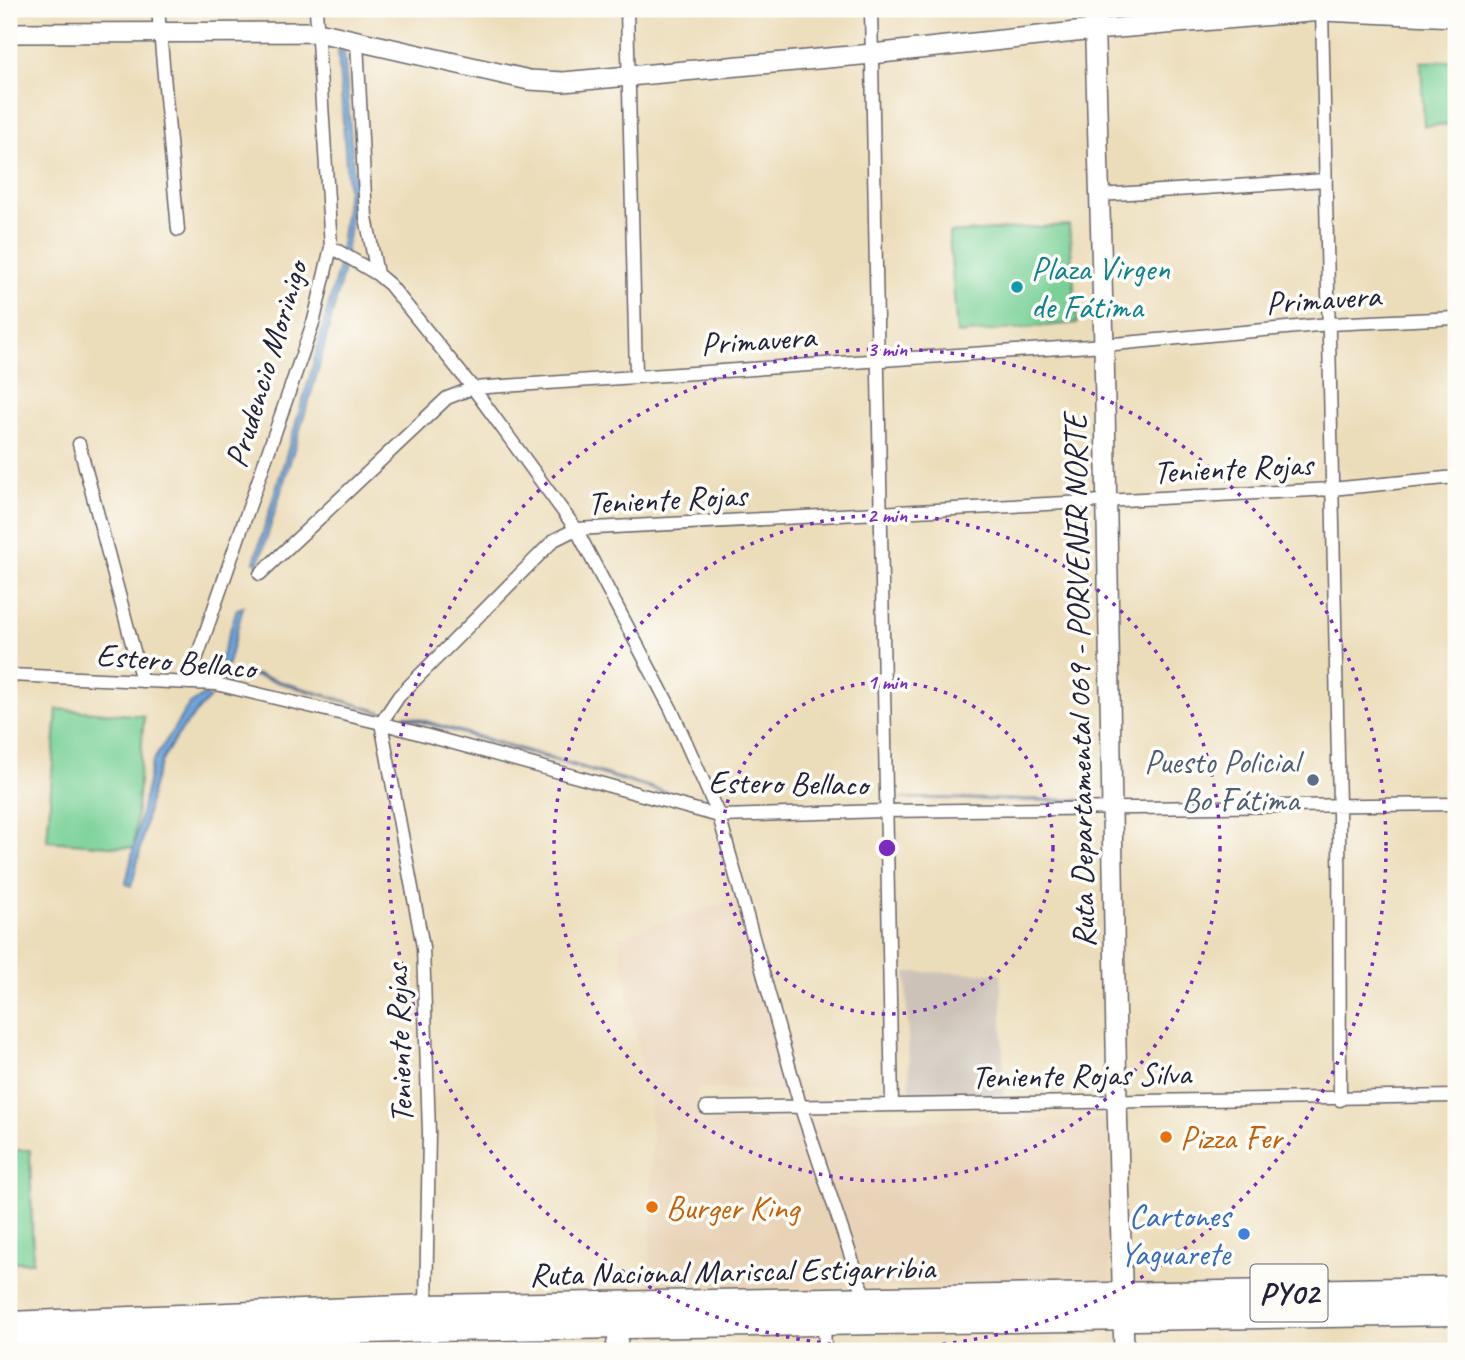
<svg xmlns="http://www.w3.org/2000/svg" width="1465" height="1360" font-family="Caveat,sans-serif">
  <style>
    .built { fill: #e9d3b7 }
    .industrial { fill: #ccc2b8 }
    .green { fill: #79d197; stroke: #4e7a69; stroke-width: 2 }
    .water { fill: #6ca4db; stroke: #47638b; stroke-width: 2 }
    .lines { fill: none; stroke-linecap: round; stroke-linejoin: round }
    .street-casing { stroke: #696367; stroke-width: 15 }
    .secondary-casing { stroke: #696367; stroke-width: 22 }
    .highway-casing { stroke: #696367; stroke-width: 27 }
    .street { stroke: #fff; stroke-width: 12 }
    .secondary { stroke: #fff; stroke-width: 19 }
    .highway { stroke: #fff; stroke-width: 24 }
    .ring { fill: none; stroke: #7b2cbf; stroke-width: 3.5; stroke-dasharray: 3.5 7 }
    .culture-dot { fill: #0f9aa8; stroke: #fdfcf7; stroke-width: 2.5 }
    .service-dot { fill: #5c6f8a; stroke: #fdfcf7; stroke-width: 2.5 }
    .food-dot { fill: #e8710a; stroke: #fdfcf7; stroke-width: 2.5 }
    .shop-dot { fill: #3f7fe0; stroke: #fdfcf7; stroke-width: 2.5 }
    .labels { text-anchor: middle; stroke-width: 7; stroke-linejoin: round; paint-order: stroke }
    .shield { fill: #fdfcf7; stroke: #646373; stroke-width: 2 }
    .shield-label { font-size: 32px; font-weight: bold; fill: #22223b }
    .culture-label { font-size: 33px; fill: #0d838f; stroke: #fdfcf7; text-anchor: start }
    .street-label { font-size: 33px; fill: #22223b; stroke: #fdfcf7 }
    .service-label { font-size: 33px; fill: #4e5e75; stroke: #fdfcf7; text-anchor: end }
    .food-label { font-size: 33px; fill: #c56008; stroke: #fdfcf7; text-anchor: start }
    .shop-label { font-size: 33px; fill: #366cbe; stroke: #fdfcf7; text-anchor: end }
    .centre { fill: #7b2cbf; stroke: #fdfcf7; stroke-width: 3.5 }
    .ring-label { font-size: 21px; text-anchor: middle; font-weight: bold; fill: #7b2cbf; stroke: #fdfcf7; stroke-width: 7; stroke-linejoin: round; paint-order: stroke }
  </style>
  <rect width="100%" height="100%" fill="#fdfcf7"/>
  <filter id="ink" filterUnits="userSpaceOnUse"><feTurbulence type="fractalNoise" baseFrequency=".0143" numOctaves="2"/><feDisplacementMap in="SourceGraphic" scale="14" xChannelSelector="R" yChannelSelector="G"/><feConvolveMatrix kernelMatrix="1 2 1 2 8 2 1 2 1" color-interpolation-filters="sRGB"/></filter>
  <filter id="wash" filterUnits="userSpaceOnUse"><feTurbulence type="fractalNoise" baseFrequency=".00686" numOctaves="4" result="noise"/><feDisplacementMap in="SourceGraphic" scale="28" xChannelSelector="R" yChannelSelector="G"/><feGaussianBlur stdDeviation="1.57" result="paint"/><feColorMatrix in="noise" values="0 0 0 0 0 0 0 0 0 0 0 0 0 0 0 0 0 1.4 0 .05"/><feComposite in="paint" operator="in"/></filter>
  <g filter="url(#wash)">
    <rect width="100%" height="100%" fill="#ecddba"/>
    <path class="built" d="M 735,899 L 791,1092 L 697,1088 L 699,1122 L 1109,1119 L 1110,1284 L 650,1290 L 652,1123 L 618,937 Z
      M 604,1346 L 603,1351 L 233,1351 L 282,1350 Z"/>
    <path class="industrial" d="M 906,972 L 1001,973 L 1004,1095 L 910,1096 Z"/>
    <path class="green" d="M 1456,61 L 1456,124 L 1424,126 L 1421,62 Z
      M 1069,225 L 1077,323 L 957,334 L 949,233 Z
      M 57,709 L 144,716 L 134,848 L 47,841 Z
      M 9,1150 L 30,1150 L 33,1262 L 9,1262 Z"/>
    <path class="water" d="M 338,50 L 344,51 L 355,193 L 343,272 L 316,377 L 259,563 L 254,562 L 309,380 L 338,270 L 348,191 Z
      M 243,607 L 226,671 L 259,675 L 385,713 L 259,677 L 242,674 L 215,677 L 237,609 Z
      M 205,694 L 210,698 C 192,716 172,740 161,763 C 146,796 144,849 131,886 L 126,884 L 152,763 L 188,706 Z
      M 405,715 L 705,803 L 704,804 L 405,717 Z
      M 900,798 L 1098,800 L 1098,802 Z"/>
  </g>
  <g filter="url(#ink)">
    <g class="lines">
      <g class="street-casing">
        <path id="street" d="M 158,9 L 178,230
          M 627,9 L 636,375
          M 871,9 L 892,1104
          M 1322,9 L 1339,806 L 1340,1100
          M 357,42 L 366,217 L 377,274 L 390,285 L 473,388 L 576,529 L 671,709 L 719,816 L 800,1105 L 866,1301
          M 1100,195 L 1326,180
          M 331,247 L 377,274
          M 79,444 L 142,681
          M 260,574 L 447,398 L 473,388 L 1104,345 L 1329,324 L 1456,318
          M 9,675 L 216,684 L 381,723 L 719,816 L 884,811 L 1456,804
          M 188,683 L 314,320 L 331,247 L 316,9
          M 706,1108 L 1456,1096
          M 426,1307 L 429,1133 L 423,947 L 381,723 L 399,696 L 554,540 L 576,529 L 1331,489 L 1456,477
          M 824,1323 L 825,1351"/>
      </g>
      <g class="secondary-casing">
        <path id="secondary" d="M 1094,9 L 1104,345 L 1117,1102 L 1124,1351
          M 9,33 L 318,32 L 529,80 L 563,82 L 872,54 L 1094,30 L 1322,11 L 1456,17
          M 615,1351 L 621,1326 L 619,1314"/>
      </g>
      <g class="highway-casing">
        <path id="highway" d="M 9,1324 L 426,1307 L 1456,1289
          M 9,1342 L 437,1329 L 1456,1313"/>
      </g>
      <use href="#street" class="street"/>
      <use href="#secondary" class="secondary"/>
      <use href="#highway" class="highway"/>
    </g>
  </g>
  <g class="ring">
    <circle cx="887" cy="848" r="166"/>
    <circle cx="887" cy="848" r="333"/>
    <circle cx="887" cy="848" r="499"/>
  </g>
  <circle class="culture-dot" cx="1017" cy="287" r="7"/>
  <circle class="service-dot" cx="1313" cy="780" r="7"/>
  <g class="food-dot">
    <circle cx="1166" cy="1137" r="7"/>
    <circle cx="652" cy="1207" r="7"/>
  </g>
  <circle class="shop-dot" cx="1244" cy="1234" r="7"/>
  <g class="labels">
    <rect class="shield" x="1250.5" y="1264.5" width="77" height="57" rx="5"/>
    <g class="shield-label">
      <text x="1289" y="1304">PY02</text>
    </g>
    <g class="culture-label">
      <text x="1031" y="280">Plaza Virgen<tspan x="1031" dy="38">de Fátima</tspan></text>
    </g>
    <g class="street-label">
      <text transform="translate(1323 298) rotate(-4)" y="12">Primavera</text>
      <text transform="translate(758 339) rotate(-4)" y="12">Primavera</text>
      <text transform="translate(265 364) rotate(-73)" y="12">Prudencio Morinigo</text>
      <text transform="translate(1233 467) rotate(-3)" y="12">Teniente Rojas</text>
      <text transform="translate(667 498) rotate(-3)" y="12">Teniente Rojas</text>
      <text transform="translate(176 660) rotate(5)" y="12">Estero Bellaco</text>
      <text transform="translate(1078 681) rotate(-91)" y="12">Ruta Departamental 069 - PORVENIR NORTE</text>
      <text transform="translate(788 782) rotate(1)" y="12">Estero Bellaco</text>
      <text transform="translate(398 1044) rotate(-92)" y="12">Teniente Rojas</text>
      <text transform="translate(1081 1074) rotate(-1)" y="12">Teniente Rojas Silva</text>
      <text transform="translate(732 1270) rotate(-1)" y="12">Ruta Nacional Mariscal Estigarribia</text>
    </g>
    <g class="service-label">
      <text x="1299" y="773">Puesto Policial<tspan x="1299" dy="38">Bo Fátima</tspan></text>
    </g>
    <g class="food-label">
      <text x="1180" y="1149">Pizza Fer</text>
      <text x="666" y="1219">Burger King</text>
    </g>
    <g class="shop-label">
      <text x="1230" y="1227">Cartones<tspan x="1230" dy="38">Yaguarete</tspan></text>
    </g>
  </g>
  <circle cx="887" cy="848" r="10" class="centre"/>
  <g class="ring-label">
    <text x="887" y="356">3 min</text>
    <text x="887" y="522">2 min</text>
    <text x="887" y="689">1 min</text>
  </g>
  <rect width="1465" height="1360" fill="none" stroke="#fdfcf7" stroke-width="35"/>
</svg>
